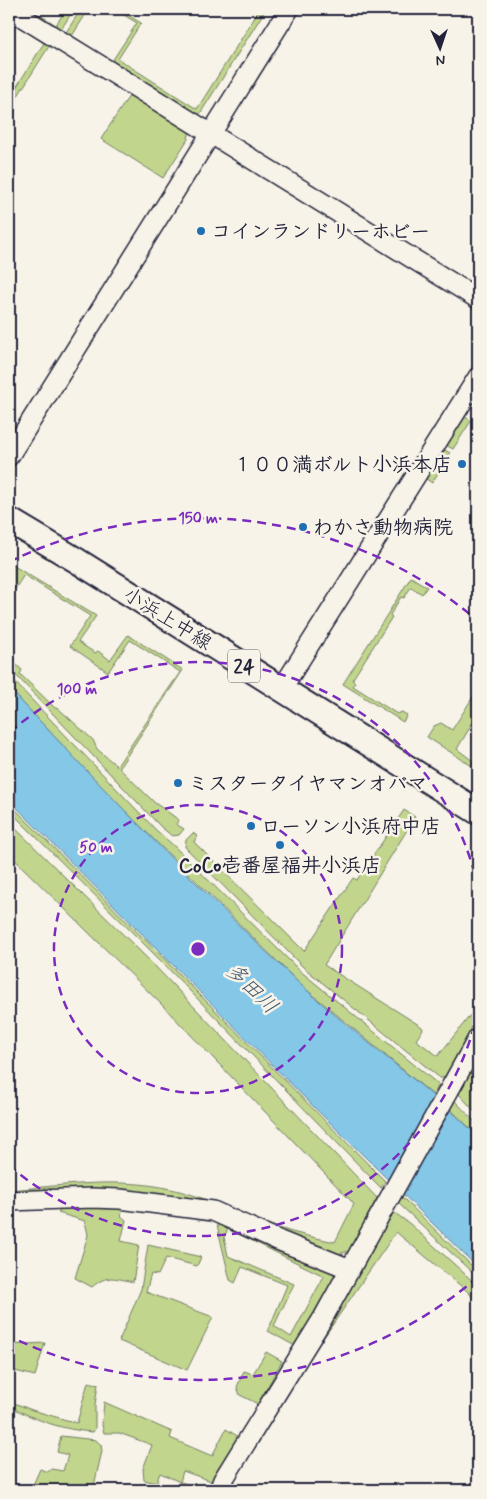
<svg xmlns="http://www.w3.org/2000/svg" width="487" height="1499" font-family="Mynerve,'Klee One',sans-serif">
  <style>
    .green { fill: #c1d68c; stroke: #727c64; fill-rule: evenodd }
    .water { fill: #85c7e6; stroke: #5d85a2 }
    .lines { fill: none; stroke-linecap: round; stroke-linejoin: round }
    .minor-casing { stroke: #22223b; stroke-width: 22 }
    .major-casing { stroke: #22223b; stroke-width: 28 }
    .minor { stroke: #f7f3e8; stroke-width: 19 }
    .major { stroke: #f7f3e8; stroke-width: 24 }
    .ring { fill: none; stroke: #7b2cbf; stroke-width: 2.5; stroke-dasharray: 9 6 }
    .poi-dot { fill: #1f6fb2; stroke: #f7f3e8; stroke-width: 2 }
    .labels { text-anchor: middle; stroke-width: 5; stroke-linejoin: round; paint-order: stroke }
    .shield { fill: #f7f3e8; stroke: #62616f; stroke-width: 1 }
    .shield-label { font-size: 19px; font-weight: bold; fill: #22223b }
    .poi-label { font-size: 20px; font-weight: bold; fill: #22223b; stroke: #f7f3e8; text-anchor: start }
    .street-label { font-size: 20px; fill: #22223b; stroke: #f7f3e8 }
    .water-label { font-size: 21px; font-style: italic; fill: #40546e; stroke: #f7f3e8 }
    .centre { fill: #7b2cbf; stroke: #f7f3e8; stroke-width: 2.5 }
    .ring-label { font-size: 15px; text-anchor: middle; font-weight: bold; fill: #7b2cbf; stroke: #f7f3e8; stroke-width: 5; stroke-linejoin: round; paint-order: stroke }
  </style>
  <rect width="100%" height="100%" fill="#f7f3e8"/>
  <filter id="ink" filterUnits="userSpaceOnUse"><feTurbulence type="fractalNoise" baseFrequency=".02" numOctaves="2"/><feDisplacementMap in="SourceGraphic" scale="10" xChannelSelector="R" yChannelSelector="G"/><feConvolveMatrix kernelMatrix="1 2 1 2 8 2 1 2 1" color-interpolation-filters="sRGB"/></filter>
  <g filter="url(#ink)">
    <path class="green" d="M 23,9 L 30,9 L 56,25 L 66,9 L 74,9 L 60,31 Z
      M 81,9 L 89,9 L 72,36 L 112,61 L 137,23 L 114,9 L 118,9 L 141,23 L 118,59 L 197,109 L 260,9 L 266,9 L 198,117 L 65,34 Z
      M 9,17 L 51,43 L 9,110 L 9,99 L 44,43 L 9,21 Z
      M 131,93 L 190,130 L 188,139 L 163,178 L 101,139 Z
      M 464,416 L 471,421 L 453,449 L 446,445 Z
      M 443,449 L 450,453 L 432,483 L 425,478 Z
      M 9,563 L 96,616 L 78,642 L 95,653 L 98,651 L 110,660 L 128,635 L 183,670 L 119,768 L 155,803 L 179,820 L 176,824 L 184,829 L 179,835 L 172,836 L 161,827 L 9,668 L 9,658 L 22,670 L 20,674 L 55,708 L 59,709 L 93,740 L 97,749 L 117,766 L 180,672 L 130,640 L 108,672 L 70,646 L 90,616 L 24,575 L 9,598 Z
      M 411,577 L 427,587 L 422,594 L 411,587 L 404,598 L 401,597 L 390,615 L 392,617 L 352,680 L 355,682 L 353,686 L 397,714 L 402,712 L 407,715 L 403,722 L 343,684 Z
      M 9,676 L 156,830 L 174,846 L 299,970 L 439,1085 L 433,1095 L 301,985 L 111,797 L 9,688 Z
      M 478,689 L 478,714 L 457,749 L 473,761 L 472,766 L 427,737 L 434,726 L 441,723 L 452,730 Z
      M 9,803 L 385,1181 L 381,1188 L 157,957 L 9,810 Z
      M 404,810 L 415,817 L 324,965 L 422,1027 L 423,1029 L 416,1040 L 438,1056 L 476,1008 L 478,1018 L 444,1078 L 440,1078 L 303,967 L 185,847 L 186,840 L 193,833 L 197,836 L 194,842 L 304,951 L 353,878 L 357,880 L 360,875 Z
      M 9,822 L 151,962 L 377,1198 L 349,1251 L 338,1254 L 276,1232 L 214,1205 L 9,1196 L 9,1190 C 59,1186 111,1178 161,1187 C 203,1194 239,1215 279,1228 C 297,1234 316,1238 335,1242 L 354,1204 L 161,1004 L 9,854 Z
      M 478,1055 L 478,1115 L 459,1094 L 459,1088 Z
      M 454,1100 L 478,1125 L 478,1136 L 449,1108 Z
      M 401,1196 L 478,1272 L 478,1278 L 397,1202 Z
      M 63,1204 L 124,1204 L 121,1216 L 126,1220 L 121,1241 L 139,1245 L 133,1282 C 115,1278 107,1274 92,1287 L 75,1278 L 88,1235 L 85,1221 L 58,1213 Z
      M 395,1213 L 410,1224 L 478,1286 L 478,1303 L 467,1291 L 396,1232 L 318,1346 L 232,1484 L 230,1490 L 227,1490 L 390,1215 Z
      M 218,1220 L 330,1268 L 334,1275 L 333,1281 L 295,1346 L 268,1331 L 287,1285 L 242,1267 L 235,1283 L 230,1280 L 217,1225 ZM 228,1229 L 324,1276 L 291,1337 L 274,1326 L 294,1284 L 228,1256 L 224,1237 Z
      M 148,1245 L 201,1257 L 197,1266 L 166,1258 L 158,1275 L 151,1274 L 146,1292 L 213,1317 L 187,1370 L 119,1341 L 141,1289 Z
      M 45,1343 L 35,1376 L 15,1371 L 9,1387 L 9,1345 Z
      M 266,1352 L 282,1361 L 258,1404 L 240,1395 L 237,1387 L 244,1371 L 253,1374 Z
      M 88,1382 L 98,1384 L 95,1405 L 95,1429 L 93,1432 C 62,1430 36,1420 9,1406 L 9,1401 L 32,1410 L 77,1423 Z
      M 104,1402 L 172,1432 L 170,1438 L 212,1456 L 226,1429 L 239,1437 L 214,1482 L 183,1471 L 180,1482 L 211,1490 L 177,1490 L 180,1482 L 160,1473 L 156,1483 L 144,1480 L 143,1469 L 152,1445 L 119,1433 L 104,1433 L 102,1425 Z
      M 61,1436 L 96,1440 L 101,1445 L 102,1451 L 93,1490 L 42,1490 L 32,1487 L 40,1469 L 48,1472 L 51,1469 L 63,1471 L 68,1455 L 57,1452 Z"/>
    <path class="water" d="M 9,688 C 103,789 199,889 300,984 C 357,1037 422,1082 478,1136 L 478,1268 L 318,1111 L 9,800 Z"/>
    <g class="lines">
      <g class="minor-casing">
        <path id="minor" d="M 9,9 L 478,299
          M 9,456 L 289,9
          M 281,690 L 478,377
          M 9,1201 L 92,1198 L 120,1199 L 213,1211 L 280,1241 L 350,1269
          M 219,1490 L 223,1480 L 323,1318 L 478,1038"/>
      </g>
      <g class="major-casing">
        <path id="major" d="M 9,520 L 76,560 L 478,812"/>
      </g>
      <use href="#minor" class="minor"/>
      <use href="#major" class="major"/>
    </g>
  </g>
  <g class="ring">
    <circle cx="198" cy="949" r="144"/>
    <path d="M478 1011A287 287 0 0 1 10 1166M10 732A287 287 0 0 1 478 887"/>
    <path d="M478 1277A431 431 0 0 1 9 1336M9 562A431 431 0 0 1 478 621"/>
  </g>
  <g class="poi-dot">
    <circle cx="201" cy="231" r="5"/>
    <circle cx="462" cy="464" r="5"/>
    <circle cx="303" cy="527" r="5"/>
    <circle cx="178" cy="783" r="5"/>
    <circle cx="251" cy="826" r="5"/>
    <circle cx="280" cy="845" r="5"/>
  </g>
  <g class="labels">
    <rect class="shield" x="228" y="649.5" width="32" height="33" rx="4"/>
    <g class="shield-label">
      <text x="244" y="673">24</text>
    </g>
    <g class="poi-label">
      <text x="211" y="238">コインランドリーホビー</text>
      <text x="452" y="471" text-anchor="end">１００満ボルト小浜本店</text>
      <text x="313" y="534">わかさ動物病院</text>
      <text x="188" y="790">ミスタータイヤマンオバマ</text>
      <text x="261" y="833">ローソン小浜府中店</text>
      <text x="280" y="872" text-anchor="middle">CoCo壱番屋福井小浜店</text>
    </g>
    <g class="street-label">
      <text transform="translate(168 618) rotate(32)" y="7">小浜上中線</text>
    </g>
    <g class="water-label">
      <text transform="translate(252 988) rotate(44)" y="7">多田川</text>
    </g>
  </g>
  <circle cx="198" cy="949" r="8" class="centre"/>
  <g class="ring-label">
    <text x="198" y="523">150 m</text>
    <text x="77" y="694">100 m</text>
    <text x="96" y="852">50 m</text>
  </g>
  <rect width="487" height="1499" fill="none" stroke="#f7f3e8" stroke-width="30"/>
  <rect x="15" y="15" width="457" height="1469" fill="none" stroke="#22223b" stroke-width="2" filter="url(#ink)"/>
  <g transform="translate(440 48) rotate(177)" stroke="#f7f3e8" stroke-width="4" paint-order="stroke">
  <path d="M0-4L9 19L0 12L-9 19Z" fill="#22223b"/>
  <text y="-8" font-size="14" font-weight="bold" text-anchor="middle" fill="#22223b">N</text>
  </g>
</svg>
